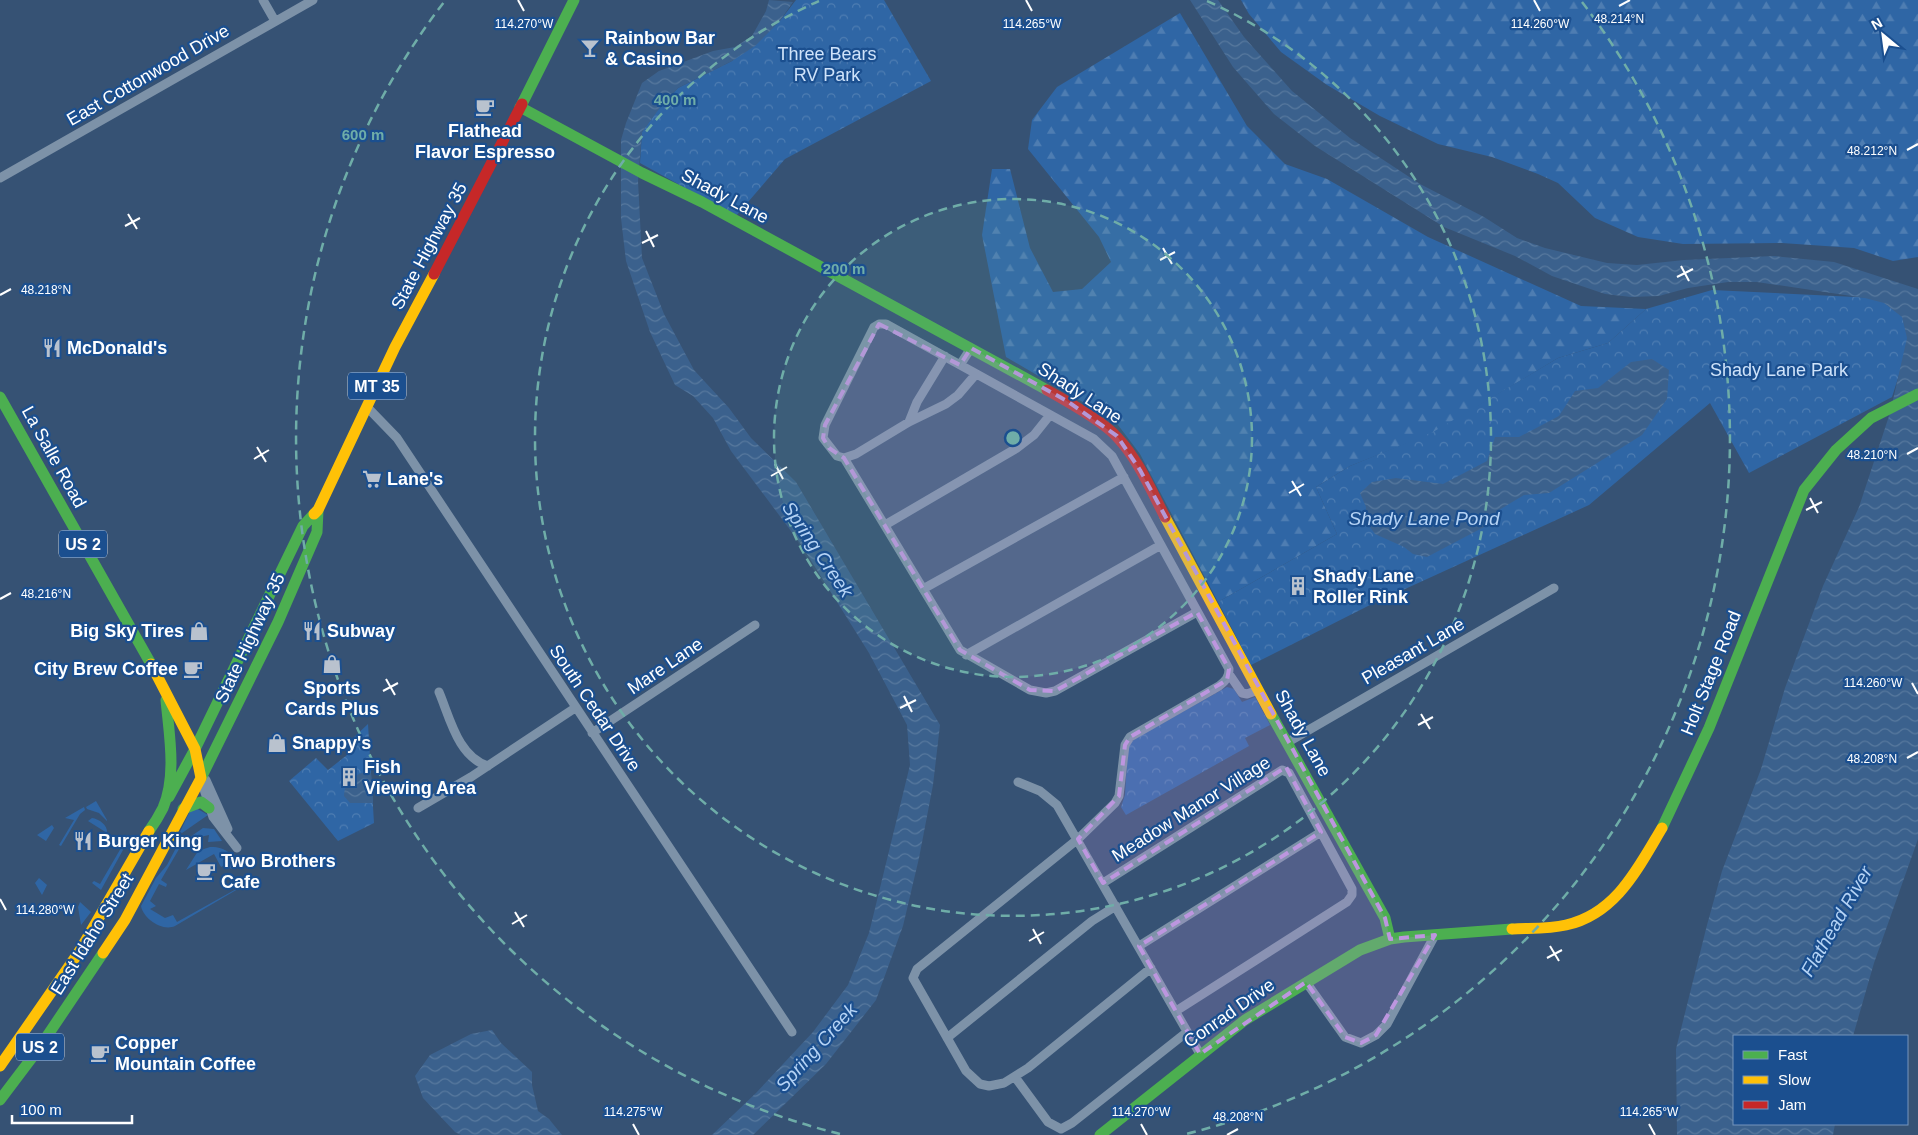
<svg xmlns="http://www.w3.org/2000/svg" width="1918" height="1135" font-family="Helvetica,sans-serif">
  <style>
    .grass { fill: #2f66a5 }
    .forest { fill: url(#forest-firs) }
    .park { fill: url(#park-crowns) }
    .water { fill: url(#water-waves) }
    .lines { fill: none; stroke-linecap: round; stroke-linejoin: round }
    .street { stroke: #7d92a8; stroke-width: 9 }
    .fast { stroke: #4caf50; stroke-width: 11 }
    .slow { stroke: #ffc107; stroke-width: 11 }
    .jam { stroke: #c62828; stroke-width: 11 }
    .marked { fill: #bd96df; fill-opacity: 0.2; stroke: #bd96df; stroke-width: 4; stroke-dasharray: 10 6; stroke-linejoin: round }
    .ticks { fill: none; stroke: #fff; stroke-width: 2 }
    .ring { fill: none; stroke: #6fada8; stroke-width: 2.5; stroke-dasharray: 9 6 }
    .labels { text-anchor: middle; stroke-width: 4.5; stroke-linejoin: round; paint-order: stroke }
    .shield { fill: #1b4f8f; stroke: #bbcadd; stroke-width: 1 }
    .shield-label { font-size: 16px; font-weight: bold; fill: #fff }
    .poi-label { font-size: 18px; font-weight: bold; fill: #fff; stroke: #1b4f8f; text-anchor: start }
    .park-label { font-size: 18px; fill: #cfe3fa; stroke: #1b4f8f }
    .street-label { font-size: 18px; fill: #fff; stroke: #1b4f8f }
    .water-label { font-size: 19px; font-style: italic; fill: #b5d3f5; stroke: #1b4f8f }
    .ticks-label { font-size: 12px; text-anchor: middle; fill: #fff; stroke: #1b4f8f; stroke-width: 4.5; stroke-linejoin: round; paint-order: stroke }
    .centre { fill: #6fada8; stroke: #1b4f8f; stroke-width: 2.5 }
    .ring-label { font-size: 15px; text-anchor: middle; font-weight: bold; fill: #6fada8; stroke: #1b4f8f; stroke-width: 4.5; stroke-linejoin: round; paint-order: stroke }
  </style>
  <defs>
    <pattern id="forest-firs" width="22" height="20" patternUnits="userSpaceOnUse" patternTransform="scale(1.25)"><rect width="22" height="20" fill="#2f66a5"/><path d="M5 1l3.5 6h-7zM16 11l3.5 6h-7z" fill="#4e7db2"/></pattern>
    <pattern id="park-crowns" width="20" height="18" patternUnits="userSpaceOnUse" patternTransform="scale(1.25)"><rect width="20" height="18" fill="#2f66a5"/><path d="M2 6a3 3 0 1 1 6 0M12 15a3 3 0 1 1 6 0" fill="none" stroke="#4e7db2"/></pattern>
    <pattern id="water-waves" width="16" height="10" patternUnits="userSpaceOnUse" patternTransform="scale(1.25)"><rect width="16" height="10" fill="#3b618d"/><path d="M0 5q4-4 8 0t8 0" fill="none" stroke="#58799e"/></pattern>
  </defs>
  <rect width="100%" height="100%" fill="#365274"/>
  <path class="grass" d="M 96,801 L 107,820 L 107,821 L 99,813 L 87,809 L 86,807 Z
    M 84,807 L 85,810 L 80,814 L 61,846 L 59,845 L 74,820 L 65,818 Z
    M 196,808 L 208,815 L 182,833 L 180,832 L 190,811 Z
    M 92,818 C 99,819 108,825 107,833 L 88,821 Z
    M 52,825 L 54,828 L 46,841 L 37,835 Z
    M 203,828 L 214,829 L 222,841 L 208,842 L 209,835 L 191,839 L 189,847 L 182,844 L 161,880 L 167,884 L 166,887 L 159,884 L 150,901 L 156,906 L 150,909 L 165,918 L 173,915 L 177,922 L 238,888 L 234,881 L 242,880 L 243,886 L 175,926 C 162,932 143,918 141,906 L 156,878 L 167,865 L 177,846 Z
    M 117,840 L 123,850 L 101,890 L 92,883 L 94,881 L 100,884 L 121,848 L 115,844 Z
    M 210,847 C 221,846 238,853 234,867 L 231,869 L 228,864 L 221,867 L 214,854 L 186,870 L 198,851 Z
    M 39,878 L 47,885 L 42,895 L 35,883 Z
    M 80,902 L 91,912 L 81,925 L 78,907 Z"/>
  <path class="forest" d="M 1241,0 L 1918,0 L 1918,257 L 1893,261 L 1854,248 L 1782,243 L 1683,244 L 1638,237 L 1595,218 L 1558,183 L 1538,174 L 1492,157 L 1438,144 L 1380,116 L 1327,85 L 1281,52 L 1249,14 Z
    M 1180,13 L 1247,126 L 1285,164 L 1327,179 L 1428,237 L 1581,306 L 1646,309 L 1608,343 L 1558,358 L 1433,433 L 1350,466 L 1316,487 L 1337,534 L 1218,602 L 1140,454 L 1115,421 L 1006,357 L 982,235 L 992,169 L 1010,169 L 1030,248 L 1053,292 L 1082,289 L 1111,262 L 1099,237 L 1028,149 L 1032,120 L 1057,87 Z"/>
  <path class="park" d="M 796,0 L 884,0 L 931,81 L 785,159 L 736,216 L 640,163 L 642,132 L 659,108 L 678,88 L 732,61 L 779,22 Z
    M 1712,290 L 1918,300 L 1918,315 L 1892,397 L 1749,473 L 1710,403 L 1589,505 L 1370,605 L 1251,665 L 1218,602 L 1337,534 L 1316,487 L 1350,466 L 1433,432 L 1558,358 L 1608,343 L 1646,309 Z
    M 1227,687 L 1234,689 L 1242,702 L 1255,697 L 1270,725 L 1245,738 L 1249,746 L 1126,815 L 1121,807 L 1125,795 L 1128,744 L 1138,737 Z
    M 368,724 L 374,823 L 338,841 L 289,781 L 316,758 L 328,770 L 347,755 L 351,740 Z"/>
  <path class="water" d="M 769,0 L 793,2 L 779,22 L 755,46 L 732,61 L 678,88 L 659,109 L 642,132 L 638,181 L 642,258 L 664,314 L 694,370 L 729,408 L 751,438 L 796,482 L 940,725 L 933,785 L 919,858 L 903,926 L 876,1000 L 826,1064 L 753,1135 L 712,1135 L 756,1093 L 813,1032 L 848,985 L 869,933 L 910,765 L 907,725 L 869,653 L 800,543 L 731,451 L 713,418 L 693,396 L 675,385 L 650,332 L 626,261 L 621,218 L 621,140 L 626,123 L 642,83 L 659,71 L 713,51 L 735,47 L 752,36 L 766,11 Z
    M 1190,0 L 1218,0 L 1244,37 L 1292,91 L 1350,138 L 1420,184 L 1484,217 L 1517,238 L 1545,248 L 1607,263 L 1637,265 L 1684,260 L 1774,256 L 1834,262 L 1918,289 L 1918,839 L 1874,963 L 1853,1036 L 1734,1036 L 1734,1124 L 1835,1124 L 1833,1135 L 1677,1135 L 1676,1049 L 1707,925 L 1722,871 L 1761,769 L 1785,688 L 1823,586 L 1859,507 L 1890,413 L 1907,338 L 1902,317 L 1884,303 L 1865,298 L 1757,282 L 1728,282 L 1688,288 L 1659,296 L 1631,297 L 1605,294 L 1552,276 L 1515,256 L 1444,227 L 1315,146 L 1274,114 L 1233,67 Z
    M 1652,359 L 1669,370 L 1667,399 L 1642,435 L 1549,493 L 1524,495 L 1499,510 L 1484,527 L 1427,557 L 1413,554 L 1404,547 L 1375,534 L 1365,520 L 1366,507 L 1360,493 L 1372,482 L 1396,478 L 1443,484 L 1487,461 L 1495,437 L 1519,437 L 1559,416 L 1575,391 L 1598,388 L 1631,362 Z
    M 367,772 L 371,773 L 373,803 L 350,803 L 344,796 C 345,781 352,775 367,772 Z
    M 492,1030 L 501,1043 L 532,1072 L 532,1085 L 538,1111 L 549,1119 L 562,1135 L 461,1135 L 455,1132 L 423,1098 L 415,1076 L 430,1055 L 471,1034 Z"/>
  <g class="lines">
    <path class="street" d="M 263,0 L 275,21
      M 0,178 L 313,0
      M 960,365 L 971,348
      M 976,374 L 958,395 L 946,404 L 909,422 L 856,454 L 844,458 L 837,456 L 823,438 L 825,425 L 874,327 L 879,324 L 886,324 L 1094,439 L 1112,456 L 1229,669 C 1229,678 1225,681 1219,686 L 1130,737 L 1125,745 L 1119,796 L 1115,803 L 1078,839 L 917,969 L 913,978 L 966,1071 L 980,1084 L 989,1086 L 1004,1083 L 1028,1068 L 1151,968
      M 367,407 L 397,438 L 792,1032
      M 909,422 L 917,402 L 945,356
      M 844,458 L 960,650 L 1030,690 L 1046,693 L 1055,691 L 1197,612
      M 885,525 L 1017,448 L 1034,435 L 1050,415
      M 923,589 L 1124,477
      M 966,655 L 1161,545
      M 1229,674 L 1242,693 L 1247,694 L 1258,690
      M 439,692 C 450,718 458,757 488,766
      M 592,733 L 755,625
      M 1288,742 L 1554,588
      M 201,778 L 206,780 L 228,829
      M 201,780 L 213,817 L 237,848
      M 1018,782 L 1040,791 L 1057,805 L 1200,1054
      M 418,808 L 471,777 L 575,708
      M 1103,883 L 1282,770 L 1289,773 L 1352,889 L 1352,895 L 1347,902 L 1176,1011
      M 1139,946 L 1321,832
      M 1306,982 L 1345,1037 L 1361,1043 L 1376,1035 L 1387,1024 L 1435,935
      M 947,1038 L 1092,921 L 1116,906
      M 1015,1077 L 1048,1122 L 1061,1129 L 1072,1123 L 1187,1032"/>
    <path class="fast" d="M 522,104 L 574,0
      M 520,107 L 642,173 L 702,202 L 1047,390
      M 0,397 L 151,664
      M 1271,714 L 1385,918 L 1390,939
      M 201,778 L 278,622 L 317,532 L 318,510
      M 169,797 L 195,749 L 303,526 L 314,514
      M 183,809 L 201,802 L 209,808
      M 1662,828 L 1709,728 L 1804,490 L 1836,450 L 1871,418 L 1918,394
      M 149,831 C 154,824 159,816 163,808 C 177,775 169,734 166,700
      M 0,1100 L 37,1051 L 103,953
      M 1100,1135 L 1245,1020 L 1360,950 L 1390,939 L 1404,937 L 1512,929"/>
    <path class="slow" d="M 314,514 L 318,510 L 395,347 L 434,274
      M 1165,517 L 1271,714
      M 1512,929 C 1529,928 1549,929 1566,925 C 1616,914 1638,868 1662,828
      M 103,953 L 125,920 L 201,778 L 195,749 L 151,664
      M 0,1066 L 79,952 L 149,831"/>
    <path class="jam" d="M 434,274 L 522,104
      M 1047,390 C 1065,400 1104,422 1117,437 C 1138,459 1151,490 1165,517"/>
  </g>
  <path class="marked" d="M 879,324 L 960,365 L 971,348 L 1067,401 L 1117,436 L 1140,470 L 1385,918 L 1390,939 L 1435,935 L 1376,1035 L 1361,1043 L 1345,1037 L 1306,982 L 1200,1054 L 1139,946 L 1321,832 L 1286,767 L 1103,883 L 1078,839 L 1119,796 L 1125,745 L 1130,737 L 1227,680 L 1229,669 L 1197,612 L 1055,691 L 1030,690 L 960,650 L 844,458 L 829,448 L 823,438 L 825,425 Z"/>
  <path class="ticks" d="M 518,0 L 524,11M 1026,0 L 1032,11M 1534,0 L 1540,11M 1619,6 L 1630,0M 1907,150 L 1918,144M 128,214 L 137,229M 125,226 L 140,218M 646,231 L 654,247M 642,243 L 658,235M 1163,248 L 1172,264M 1160,260 L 1175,252M 1681,266 L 1689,281M 1677,277 L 1693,269M 0,295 L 11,289M 257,447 L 266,462M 1907,454 L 1918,448M 254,459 L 269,450M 775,464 L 783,479M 771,476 L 787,467M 1292,481 L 1301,496M 1289,493 L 1304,484M 1810,498 L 1818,513M 1806,510 L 1822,502M 0,599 L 11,593M 386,679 L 395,695M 1912,683 L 1918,694M 383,691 L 398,683M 904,696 L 912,712M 900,708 L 916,700M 1421,714 L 1430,729M 1418,725 L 1433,717M 1907,758 L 1918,752M 0,899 L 6,910M 515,912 L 524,927M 512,924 L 527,915M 1033,929 L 1041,944M 1029,941 L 1044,932M 1550,946 L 1559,961M 1547,958 L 1562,950M 633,1124 L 639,1135M 1141,1124 L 1147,1135M 1649,1124 L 1655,1135M 1227,1135 L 1238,1129"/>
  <circle cx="1013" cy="438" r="239" fill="#6fada8" fill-opacity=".12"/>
  <g class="ring">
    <circle cx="1013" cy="438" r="239"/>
    <path d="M1207 1A478 478 0 1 1 819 1"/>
    <path d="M840 1134A717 717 0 0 1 444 2M1582 2A717 717 0 0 1 1186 1134"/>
  </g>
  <defs>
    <g id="bar-bare" transform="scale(1.5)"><path d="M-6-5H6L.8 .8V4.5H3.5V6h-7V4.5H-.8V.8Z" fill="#b9c2ce" stroke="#1b4f8f" stroke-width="2.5" paint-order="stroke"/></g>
    <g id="cafe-bare" transform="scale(1.5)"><path d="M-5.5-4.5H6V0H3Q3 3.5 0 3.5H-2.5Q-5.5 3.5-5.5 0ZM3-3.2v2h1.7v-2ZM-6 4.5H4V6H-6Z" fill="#b9c2ce" stroke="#1b4f8f" stroke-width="2.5" paint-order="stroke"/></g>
    <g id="restaurant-bare" transform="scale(1.5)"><path d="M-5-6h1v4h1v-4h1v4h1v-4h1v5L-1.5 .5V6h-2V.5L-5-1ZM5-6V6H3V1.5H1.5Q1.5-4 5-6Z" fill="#b9c2ce" stroke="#1b4f8f" stroke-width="2.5" paint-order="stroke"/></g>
    <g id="supermarket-bare" transform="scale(1.5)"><path d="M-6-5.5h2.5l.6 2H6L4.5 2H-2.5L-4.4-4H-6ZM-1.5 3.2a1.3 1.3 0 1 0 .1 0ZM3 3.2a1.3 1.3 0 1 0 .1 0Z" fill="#b9c2ce" stroke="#1b4f8f" stroke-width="2.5" paint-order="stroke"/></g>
    <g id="building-bare" transform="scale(1.5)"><path d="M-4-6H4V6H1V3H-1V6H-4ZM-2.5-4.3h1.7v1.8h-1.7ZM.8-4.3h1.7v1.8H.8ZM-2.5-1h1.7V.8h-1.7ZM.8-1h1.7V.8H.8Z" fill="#b9c2ce" stroke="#1b4f8f" stroke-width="2.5" paint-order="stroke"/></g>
    <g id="shop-bare" transform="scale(1.5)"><path d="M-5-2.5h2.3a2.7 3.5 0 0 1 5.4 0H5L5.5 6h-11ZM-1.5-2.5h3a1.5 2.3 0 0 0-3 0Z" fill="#b9c2ce" stroke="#1b4f8f" stroke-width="2.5" paint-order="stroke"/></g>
  </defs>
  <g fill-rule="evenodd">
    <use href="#bar-bare" x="590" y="48"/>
    <use href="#cafe-bare" x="485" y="107"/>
    <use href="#restaurant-bare" x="52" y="348"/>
    <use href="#supermarket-bare" x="372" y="479"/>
    <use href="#building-bare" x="1298" y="586"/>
    <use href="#shop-bare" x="199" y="631"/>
    <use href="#restaurant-bare" x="312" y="631"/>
    <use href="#shop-bare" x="332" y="664"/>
    <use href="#cafe-bare" x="193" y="669"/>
    <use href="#shop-bare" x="277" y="743"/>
    <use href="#building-bare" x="349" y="777"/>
    <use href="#restaurant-bare" x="83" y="841"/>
    <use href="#cafe-bare" x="206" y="871"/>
    <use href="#cafe-bare" x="100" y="1053"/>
  </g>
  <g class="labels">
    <g class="shield">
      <rect x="348" y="372.5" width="58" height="27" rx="4"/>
      <rect x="59" y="530.5" width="48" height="27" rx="4"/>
      <rect x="16" y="1033.5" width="48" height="27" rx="4"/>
    </g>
    <g class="shield-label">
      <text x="377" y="392">MT 35</text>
      <text x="83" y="550">US 2</text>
      <text x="40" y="1053">US 2</text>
    </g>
    <g class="poi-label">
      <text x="605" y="44">Rainbow Bar<tspan x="605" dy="21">&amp; Casino</tspan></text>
      <text x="485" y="137" text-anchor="middle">Flathead<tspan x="485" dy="21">Flavor Espresso</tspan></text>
      <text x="67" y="354">McDonald's</text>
      <text x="387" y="485">Lane's</text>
      <text x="1313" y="582">Shady Lane<tspan x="1313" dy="21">Roller Rink</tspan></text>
      <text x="184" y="637" text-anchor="end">Big Sky Tires</text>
      <text x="327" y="637">Subway</text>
      <text x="178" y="675" text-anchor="end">City Brew Coffee</text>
      <text x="332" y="694" text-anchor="middle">Sports<tspan x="332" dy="21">Cards Plus</tspan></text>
      <text x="292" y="749">Snappy's</text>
      <text x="364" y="773">Fish<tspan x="364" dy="21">Viewing Area</tspan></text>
      <text x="98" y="847">Burger King</text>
      <text x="221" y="867">Two Brothers<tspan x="221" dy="21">Cafe</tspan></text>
      <text x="115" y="1049">Copper<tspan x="115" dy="21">Mountain Coffee</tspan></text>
    </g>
    <g class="park-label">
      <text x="827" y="60">Three Bears<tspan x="827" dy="21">RV Park</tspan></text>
      <text x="1779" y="376">Shady Lane Park</text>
    </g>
    <g class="street-label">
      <text transform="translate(148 75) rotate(-30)" y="6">East Cottonwood Drive</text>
      <text transform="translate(725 196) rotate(28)" y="6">Shady Lane</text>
      <text transform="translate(429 246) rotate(-62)" y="6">State Highway 35</text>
      <text transform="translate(1080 393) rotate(33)" y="6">Shady Lane</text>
      <text transform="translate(54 457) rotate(61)" y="6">La Salle Road</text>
      <text transform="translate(250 638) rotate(-65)" y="6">State Highway 35</text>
      <text transform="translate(1413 651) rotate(-30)" y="6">Pleasant Lane</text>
      <text transform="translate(665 666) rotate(-34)" y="6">Mare Lane</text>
      <text transform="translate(1711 673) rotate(-68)" y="6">Holt Stage Road</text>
      <text transform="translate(595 708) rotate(56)" y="6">South Cedar Drive</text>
      <text transform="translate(1303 733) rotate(61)" y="6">Shady Lane</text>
      <text transform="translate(1191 809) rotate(-32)" y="6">Meadow Manor Village</text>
      <text transform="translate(92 934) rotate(-58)" y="6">East Idaho Street</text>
      <text transform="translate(1229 1013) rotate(-35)" y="6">Conrad Drive</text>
    </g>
    <g class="water-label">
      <text x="1424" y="525">Shady Lane Pond</text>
      <text transform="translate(818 549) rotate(56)" y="7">Spring Creek</text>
      <text transform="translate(1836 921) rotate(-60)" y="7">Flathead River</text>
      <text transform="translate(816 1047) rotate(-48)" y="7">Spring Creek</text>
    </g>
  </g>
  <g class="ticks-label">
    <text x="1619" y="23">48.214°N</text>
    <text x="524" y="28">114.270°W</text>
    <text x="1032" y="28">114.265°W</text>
    <text x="1540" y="28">114.260°W</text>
    <text x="1872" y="155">48.212°N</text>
    <text x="46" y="294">48.218°N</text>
    <text x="1872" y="459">48.210°N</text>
    <text x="46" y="598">48.216°N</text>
    <text x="1873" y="687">114.260°W</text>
    <text x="1872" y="763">48.208°N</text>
    <text x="45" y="914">114.280°W</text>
    <text x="633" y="1116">114.275°W</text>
    <text x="1141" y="1116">114.270°W</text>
    <text x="1649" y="1116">114.265°W</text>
    <text x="1238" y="1121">48.208°N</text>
  </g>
  <circle cx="1013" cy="438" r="8" class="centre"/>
  <g class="ring-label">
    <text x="675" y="105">400 m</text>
    <text x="363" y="140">600 m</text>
    <text x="844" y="274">200 m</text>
  </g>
  <rect x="1733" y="1035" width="175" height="90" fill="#1b4f8f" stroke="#7695bc"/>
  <rect x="1743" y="1051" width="25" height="8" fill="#4caf50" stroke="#7695bc"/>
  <text x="1778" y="1060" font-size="15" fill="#ffffff">Fast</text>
  <rect x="1743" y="1076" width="25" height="8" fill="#ffc107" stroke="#7695bc"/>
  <text x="1778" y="1085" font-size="15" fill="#ffffff">Slow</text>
  <rect x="1743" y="1101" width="25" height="8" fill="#c62828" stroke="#7695bc"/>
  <text x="1778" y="1110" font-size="15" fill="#ffffff">Jam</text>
  <g transform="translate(1883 35) rotate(331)" stroke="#1b4f8f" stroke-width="4" paint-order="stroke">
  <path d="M0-4L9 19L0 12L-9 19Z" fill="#ffffff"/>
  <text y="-8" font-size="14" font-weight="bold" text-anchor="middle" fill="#ffffff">N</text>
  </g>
  <path d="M12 1115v8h120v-8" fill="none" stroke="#ffffff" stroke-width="2.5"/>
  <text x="20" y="1115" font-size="15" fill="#ffffff" stroke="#1b4f8f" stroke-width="4" paint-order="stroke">100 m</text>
</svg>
